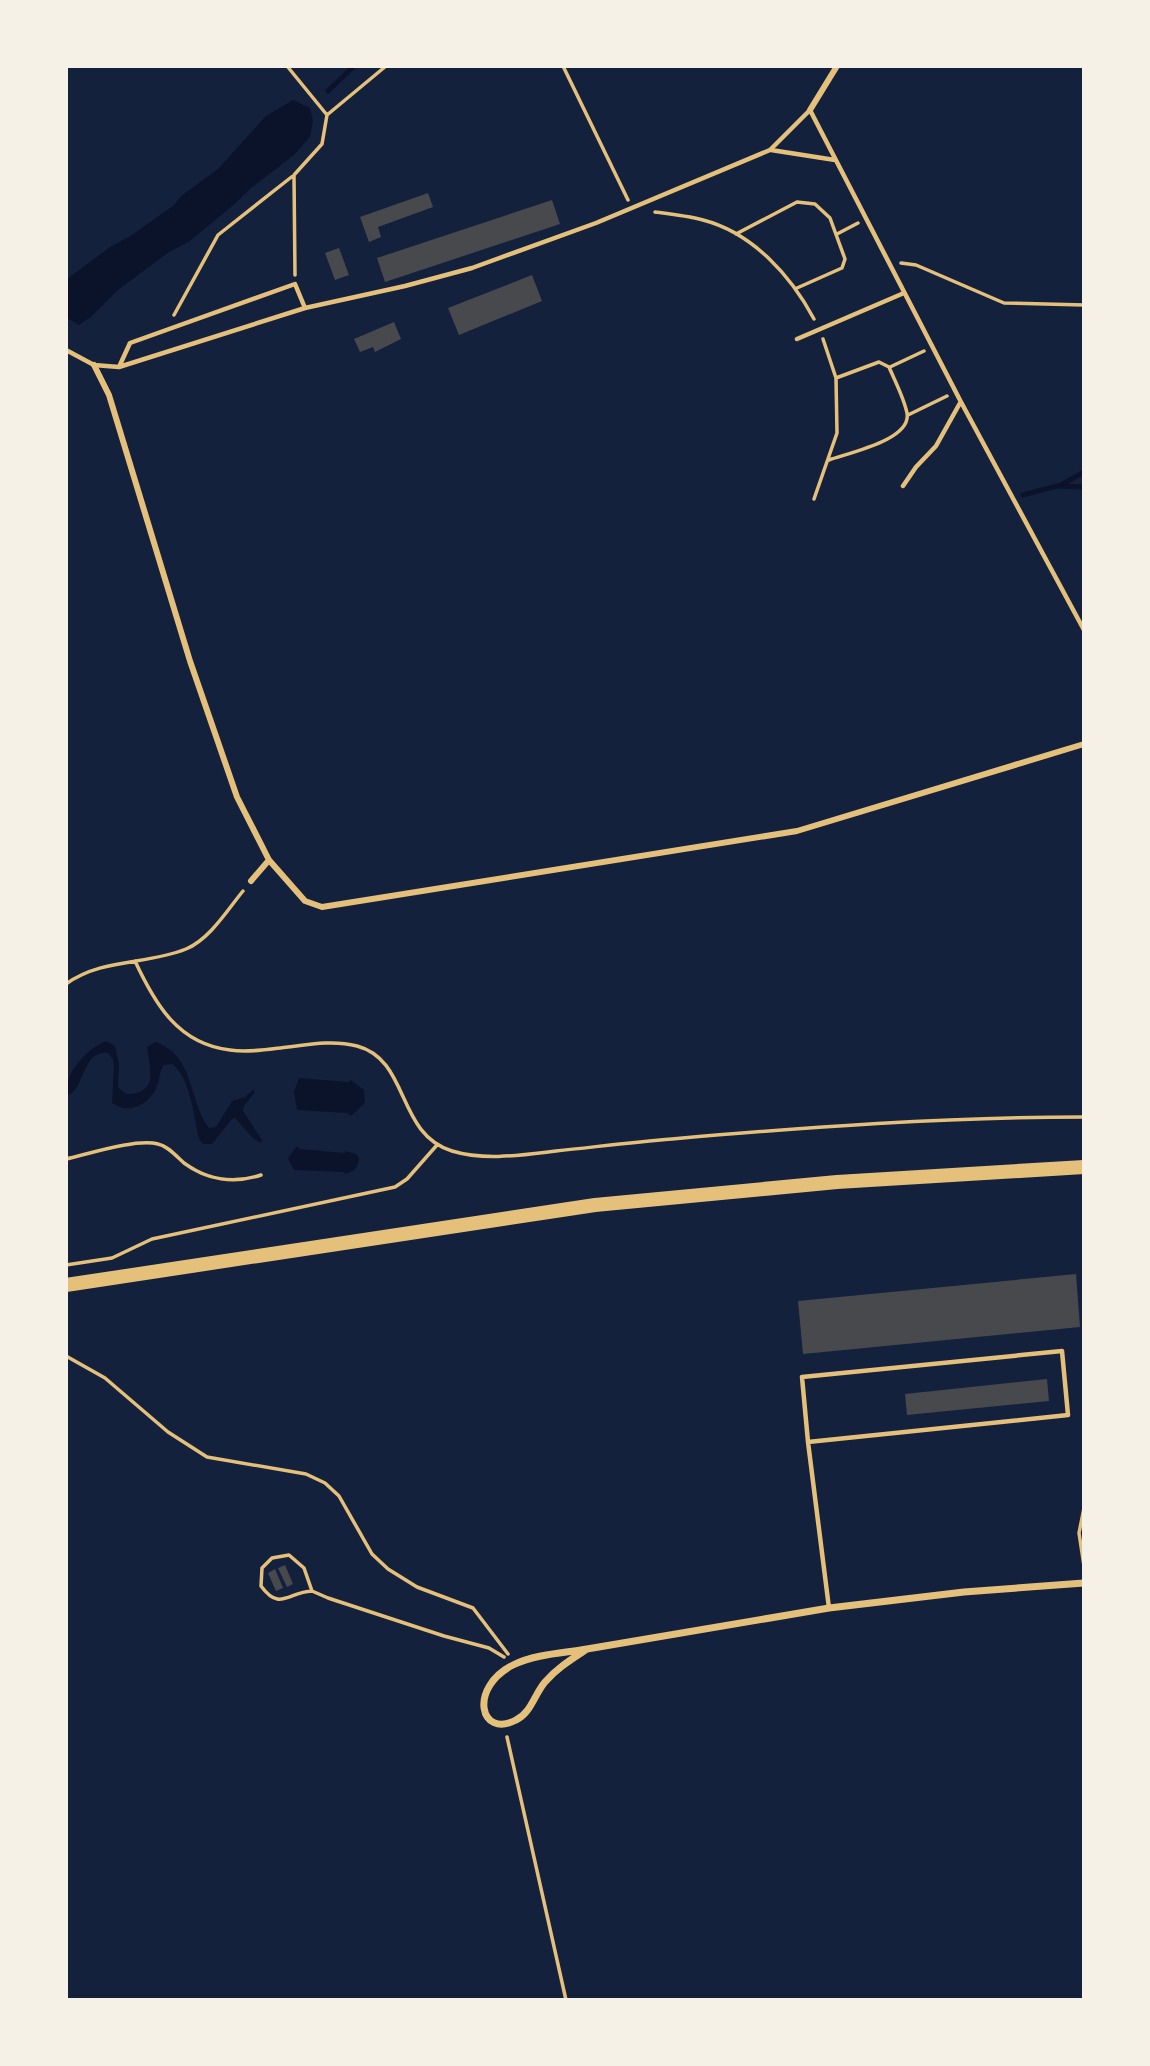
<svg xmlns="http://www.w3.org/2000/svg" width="1150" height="2066" font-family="Figtree,sans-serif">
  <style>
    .water { fill: #0b132b }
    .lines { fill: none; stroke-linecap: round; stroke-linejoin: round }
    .stream { stroke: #0b132b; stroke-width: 5 }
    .building { fill: #48494c }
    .path { stroke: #e5c07b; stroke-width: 3.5 }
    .service { stroke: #e5c07b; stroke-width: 4.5 }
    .pedestrian { stroke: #e5c07b; stroke-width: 6 }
    .minor { stroke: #e5c07b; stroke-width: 7 }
    .trunk { stroke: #e5c07b; stroke-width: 14 }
  </style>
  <rect width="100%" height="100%" fill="#14213d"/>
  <path class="water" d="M 293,100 L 310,108 L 313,121 L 310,137 L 294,155 L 251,188 L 237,202 L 190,241 L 169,252 L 118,290 L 91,317 L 79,325 L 67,318 L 67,279 L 110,247 L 132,235 L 174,205 L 181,196 L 218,169 L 266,116 Z
    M 106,1041 L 115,1046 L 119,1064 L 118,1087 L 126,1094 C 159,1094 150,1070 147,1047 L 155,1042 C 195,1055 188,1100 209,1128 L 216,1127 L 232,1101 L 245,1097 L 253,1090 L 255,1092 L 244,1106 L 243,1111 L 262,1140 L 261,1143 L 254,1139 L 235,1118 L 232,1119 L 212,1144 L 203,1144 L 199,1139 C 194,1117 190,1077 172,1064 L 164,1065 C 159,1071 160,1079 157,1086 C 150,1105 129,1115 112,1103 L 114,1066 L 113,1059 L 108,1053 C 83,1049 85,1087 69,1095 C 60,1076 89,1047 106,1041 Z
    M 299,1078 L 349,1082 L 351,1080 L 364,1090 L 365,1103 L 351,1116 L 347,1113 L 297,1110 L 294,1092 Z
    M 297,1146 L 300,1149 L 344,1153 L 345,1151 L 356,1154 L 359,1158 C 358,1168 354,1172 345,1174 L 344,1172 L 294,1170 L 288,1158 Z"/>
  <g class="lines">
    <path class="stream" d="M 328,91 L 354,66
      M 1059,486 L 1084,472
      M 1023,495 L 1057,486 L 1084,487"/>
  </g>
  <path class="building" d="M 428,193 L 433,207 L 378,227 L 381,237 L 369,242 L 360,217 Z
    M 552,200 L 560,224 L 385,282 L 377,258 Z
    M 339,248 L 349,275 L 335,280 L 325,253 Z
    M 532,275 L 542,301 L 459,335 L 448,308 Z
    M 394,322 L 401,339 L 375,352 L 373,347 L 360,352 L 354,339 Z
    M 1076,1274 L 1080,1327 L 803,1354 L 798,1301 Z
    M 1047,1379 L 1049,1401 L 907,1415 L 905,1394 Z
    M 285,1565 L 293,1584 L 287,1587 L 278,1568 Z
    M 275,1569 L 283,1588 L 276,1591 L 268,1573 Z"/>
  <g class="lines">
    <path class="path" d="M 287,66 L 327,115
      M 563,66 L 628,200
      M 294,175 L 295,275
      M 655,212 C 671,214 688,216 703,220 C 753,233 791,276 814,319
      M 736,234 L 797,202 L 815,204 L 830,218 L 845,259 L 842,268 L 797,288
      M 837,234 L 858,223
      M 901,263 L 916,265 L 1004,303 L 1084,305
      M 174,315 L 218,235 L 294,175 L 322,144 L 327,115 L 386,66
      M 890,367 L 924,351
      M 908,415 L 947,396
      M 829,460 C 848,453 912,440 907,413 C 904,398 895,381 889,367 L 879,362 L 836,378
      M 814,499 L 837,433 L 836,378 L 823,339
      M 135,961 C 155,1004 178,1044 230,1050 C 249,1053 270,1049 288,1047 C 311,1044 334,1040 357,1046 C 410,1060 396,1134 452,1151 C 485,1161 522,1155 556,1151 C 595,1147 633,1142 672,1139 C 809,1127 946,1117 1084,1117
      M 66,984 C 102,958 147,965 186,949 C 210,939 228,909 243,891
      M 66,1159 C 88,1154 137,1138 158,1144 C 168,1146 176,1156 184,1163 C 207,1180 234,1184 261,1175
      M 66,1265 L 112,1258 L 152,1239 L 395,1187 L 407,1179 L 437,1145
      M 66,1356 L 105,1378 L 168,1432 L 207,1457 L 306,1474 L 325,1483 L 339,1496 L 372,1554 L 388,1569 L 417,1587 L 473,1608 L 508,1654
      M 1084,1508 L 1079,1533 L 1084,1566
      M 312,1591 C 288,1592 280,1612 261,1586 L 262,1568 L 272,1558 L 289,1555 L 304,1568 L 312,1591 L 328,1598 L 444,1636 L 489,1648 L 504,1657
      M 507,1737 L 566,2000"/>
    <path class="service" d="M 771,150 L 835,160
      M 797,339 L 904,293
      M 66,350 L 94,365 L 119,367 L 305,308 L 405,286 L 472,268 L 596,223 L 770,150 L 810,110 L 961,402 L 1084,630
      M 119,367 L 130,343 L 295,284 L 305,308
      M 903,486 L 916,467 L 936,446 L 960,403
      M 1062,1351 L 1068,1415 L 808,1442 L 802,1377 Z
      M 808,1442 L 829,1608"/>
    <path class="pedestrian" d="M 810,110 L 837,66
      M 94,365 L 109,395 L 190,661 L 237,797 L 269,860 L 305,901 L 322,907 L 797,831 L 1084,744
      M 251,881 L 269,860"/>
    <path class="minor" d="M 587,1649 L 829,1608 L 964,1592 L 1084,1583
      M 587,1649 C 572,1659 557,1668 545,1682 C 534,1695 531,1713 516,1720 C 480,1739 468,1688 513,1665 C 535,1654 564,1653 587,1649 Z"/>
    <path class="trunk" d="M 66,1285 L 595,1205 L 837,1182 L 1084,1167"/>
  </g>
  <rect width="1150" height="2066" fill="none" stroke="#f6f1e7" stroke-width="136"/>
</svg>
